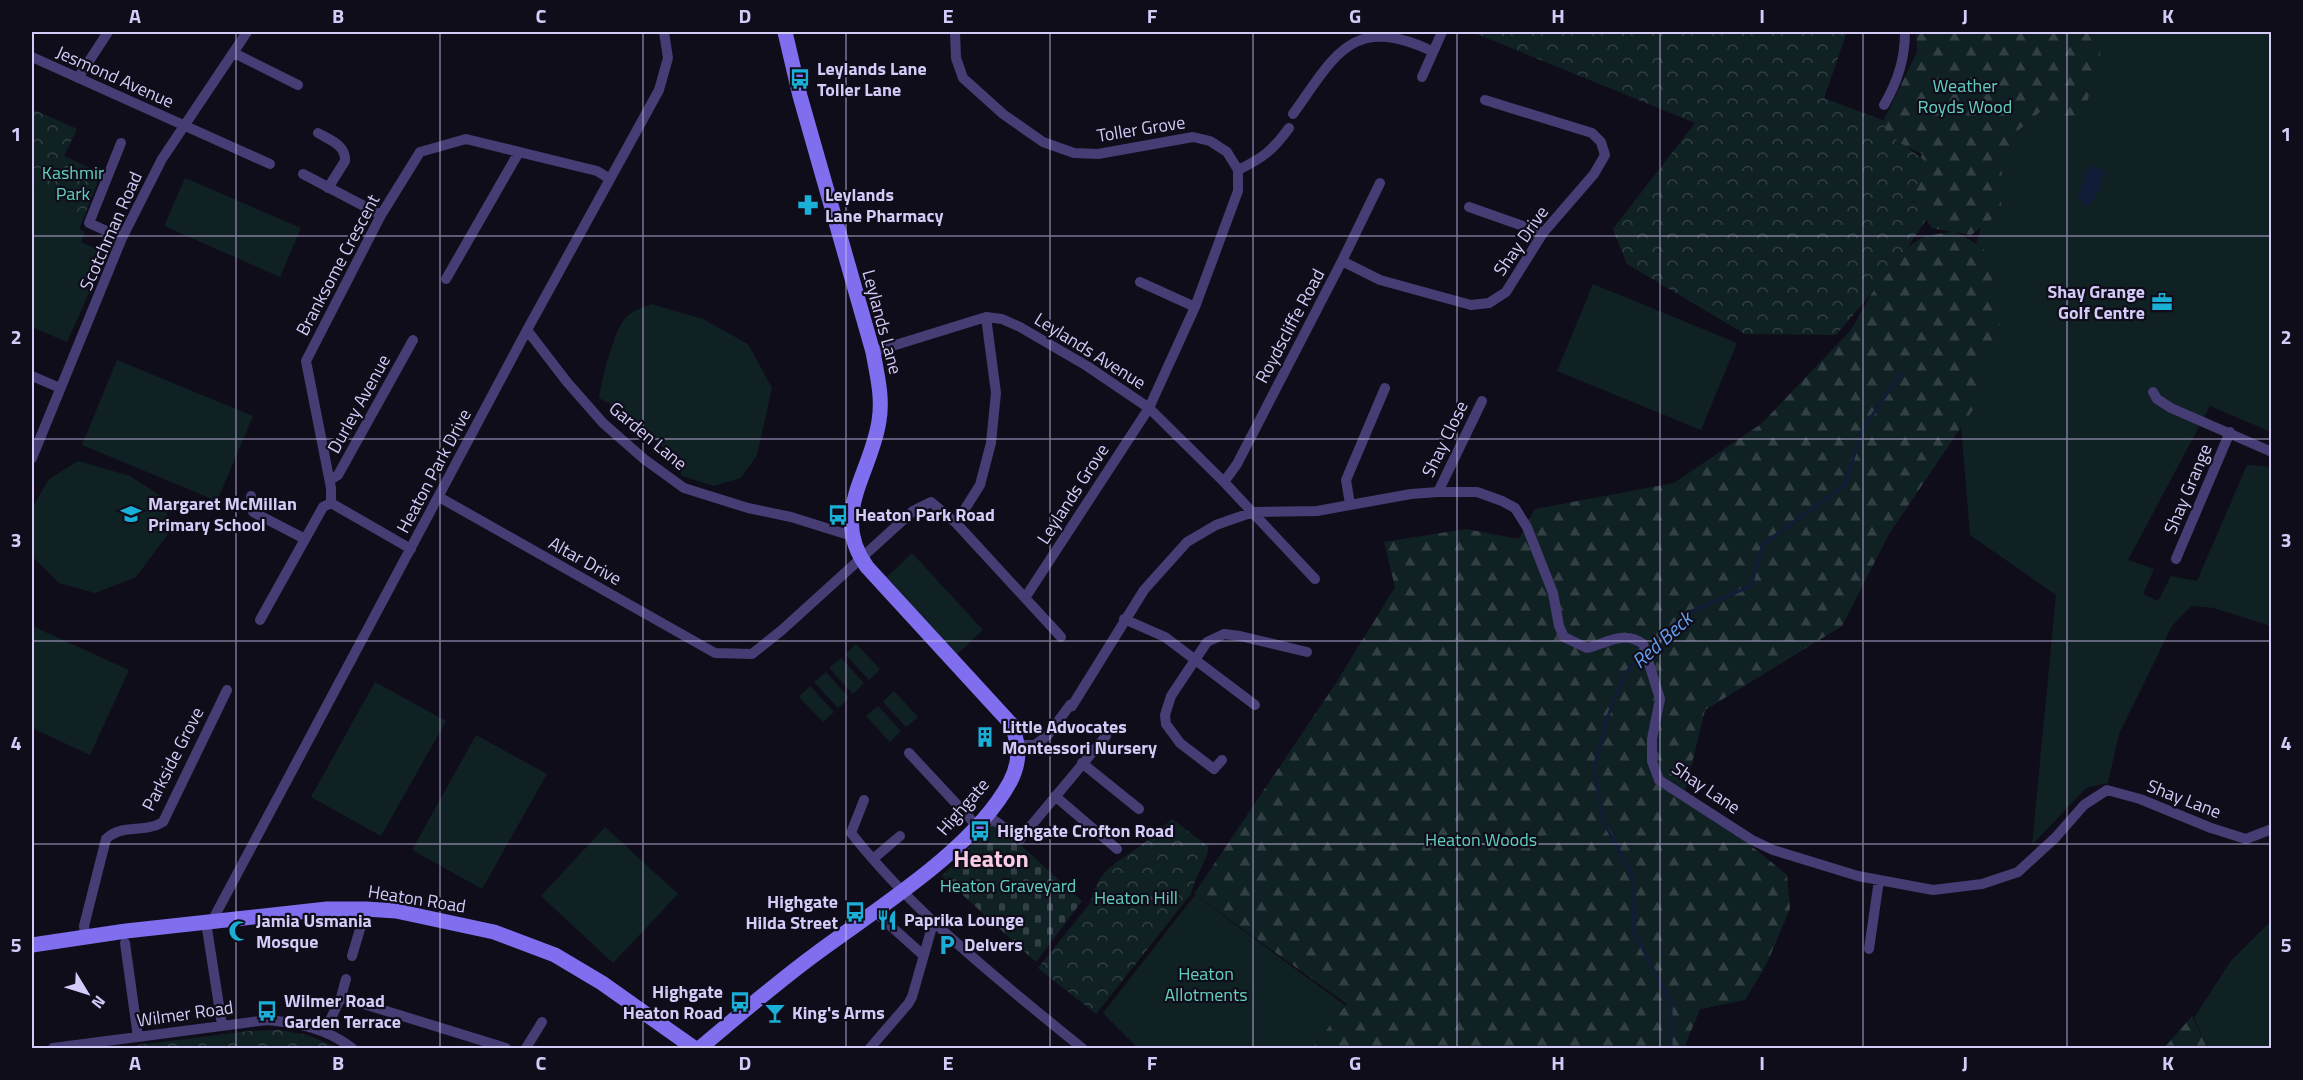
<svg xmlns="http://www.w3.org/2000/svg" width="2303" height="1080" font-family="'Titillium Web',sans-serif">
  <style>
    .green { fill: #102123 }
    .forest { fill: url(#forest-firs) }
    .cemetery { fill: url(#cemetery-stones) }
    .park { fill: url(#park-crowns) }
    .water { fill: #111c39 }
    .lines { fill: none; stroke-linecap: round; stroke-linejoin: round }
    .stream { stroke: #111c39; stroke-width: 3 }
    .street { stroke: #453d73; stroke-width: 10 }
    .secondary { stroke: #7f6eee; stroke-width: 15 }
    .grid { fill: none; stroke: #d5cbf9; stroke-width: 1.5; stroke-opacity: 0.55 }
    .labels { text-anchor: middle; stroke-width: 4.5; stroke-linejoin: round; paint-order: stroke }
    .poi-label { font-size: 18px; font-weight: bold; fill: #d5cbf9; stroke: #100d1a; text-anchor: start }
    .street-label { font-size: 18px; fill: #d5cbf9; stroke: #100d1a }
    .park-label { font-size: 18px; fill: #61cfbf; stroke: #100d1a }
    .water-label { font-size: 20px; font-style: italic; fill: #669fed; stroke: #100d1a }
    .district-label { font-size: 24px; font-weight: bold; fill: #f9cde4; stroke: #100d1a }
    .neatline { fill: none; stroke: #d5cbf9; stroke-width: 2 }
    .grid-label { font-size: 20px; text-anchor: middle; font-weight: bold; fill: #d5cbf9 }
  </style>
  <defs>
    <pattern id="forest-firs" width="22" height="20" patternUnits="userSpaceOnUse" patternTransform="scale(1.5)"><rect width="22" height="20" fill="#102123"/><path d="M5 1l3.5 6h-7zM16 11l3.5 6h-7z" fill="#324044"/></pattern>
    <pattern id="cemetery-stones" width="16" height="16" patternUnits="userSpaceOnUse" patternTransform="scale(1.5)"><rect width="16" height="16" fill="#102123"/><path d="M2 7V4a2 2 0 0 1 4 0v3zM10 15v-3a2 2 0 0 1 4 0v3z" fill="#324044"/></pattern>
    <pattern id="park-crowns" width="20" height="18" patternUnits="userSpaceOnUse" patternTransform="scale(1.5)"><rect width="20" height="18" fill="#102123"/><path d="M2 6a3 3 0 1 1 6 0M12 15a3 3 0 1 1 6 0" fill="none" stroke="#324044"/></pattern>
  </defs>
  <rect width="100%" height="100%" fill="#100d1a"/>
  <path class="green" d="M 2059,32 L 2271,32 L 2271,432 L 2210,406 L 2128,560 L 2154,569 L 2143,594 L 2158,601 L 2171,576 L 2197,581 L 2247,465 L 2271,467 L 2271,626 L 2214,608 L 2191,606 L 2172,626 L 2119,734 L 2108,783 L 2086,788 L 2032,845 L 2056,595 L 1970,535 L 1952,316 L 1986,213 L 1984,195 Z
    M 185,178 L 301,228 L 280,277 L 164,226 Z
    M 32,187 L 58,198 L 79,229 L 85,232 L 81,242 L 107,253 L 67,342 L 32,327 Z
    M 1593,284 L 1737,343 L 1701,430 L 1557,371 Z
    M 651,304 L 703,319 L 748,344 L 772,388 L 757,455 L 741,478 L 714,486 L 682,476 L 667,451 L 622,410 L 599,398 C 602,378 613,333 626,317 C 631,311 644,308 651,304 Z
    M 117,360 L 253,416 L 217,501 L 82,445 Z
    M 78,461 L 130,476 L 164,498 L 168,519 L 168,534 L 136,577 L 95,593 L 59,583 L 32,556 L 32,508 L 49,479 Z
    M 912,553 L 983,630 L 957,654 L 887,577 Z
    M 32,626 L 129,670 L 90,755 L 32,728 Z
    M 856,644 L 880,669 L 869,680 L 845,654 Z
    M 841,658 L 864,683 L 853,694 L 829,668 Z
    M 826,672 L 849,698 L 838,708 L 814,682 Z
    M 375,682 L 446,721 L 381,836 L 311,797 Z
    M 810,686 L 834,712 L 823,722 L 799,697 Z
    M 894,691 L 918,717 L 906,727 L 883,702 Z
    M 878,706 L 901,731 L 890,742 L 866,716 Z
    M 476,735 L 547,774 L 482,889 L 412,850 Z
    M 605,827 L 678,894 L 613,963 L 541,896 Z
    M 1195,895 L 1346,1006 L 1312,1048 L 1138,1048 L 1103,1013 Z
    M 2271,921 L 2271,1048 L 2207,1048 L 2194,1018 L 2230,962 Z"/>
  <path class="forest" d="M 1916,32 L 2111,32 L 2102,42 L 2098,65 L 2083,115 L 2070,119 L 2041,111 L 2014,134 L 2002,165 L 2001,212 L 1971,235 L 1956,232 L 1983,248 L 1999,281 L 2000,333 L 1977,381 L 1989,386 L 1889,534 L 1842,626 L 1705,710 L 1685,792 L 1787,875 L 1790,909 L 1766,965 L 1745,1000 L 1700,1009 L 1684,1048 L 1312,1048 L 1347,1004 L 1194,894 L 1336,683 L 1395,587 L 1384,542 L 1466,529 L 1519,539 L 1535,509 L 1674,483 L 1761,424 L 1851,330 L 1893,256 L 1925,236 L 1952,232 L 1932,228 L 1911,197 L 1922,154 L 1886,137 L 1881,126 L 1917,52 Z
    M 2192,1016 L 2207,1048 L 2164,1048 Z"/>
  <path class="cemetery" d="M 994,821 L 1082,901 L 1036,962 L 942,876 Z"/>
  <path class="park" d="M 1472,32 L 1847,32 L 1824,98 L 1887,122 L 1885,131 L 1924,160 L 1913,202 L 1932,211 L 1897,263 L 1836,335 L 1745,334 L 1627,264 L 1613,229 L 1695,123 Z
    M 32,109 L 77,129 L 64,156 L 101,173 L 79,230 L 58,198 L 32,187 Z
    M 1172,819 L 1209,847 C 1205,865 1194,878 1191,894 L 1096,1014 L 1038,968 L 1091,902 C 1098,868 1118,863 1143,844 C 1153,836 1162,827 1172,819 Z
    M 279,1030 L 307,1035 L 339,1048 L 115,1048 L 249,1031 Z"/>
  <path class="water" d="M 2091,166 L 2103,170 C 2103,184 2097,198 2086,207 L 2078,198 L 2087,170 Z"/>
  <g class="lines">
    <path class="stream" d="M 1648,650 L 1685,614 L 1751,586 L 1763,544 L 1845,485 L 1862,430 L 1901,374
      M 1643,655 L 1625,673 L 1608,716 L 1594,767 L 1603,821 L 1632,874 L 1634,932 L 1671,1003 L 1671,1048"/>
    <path class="street" d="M 955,32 L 956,58 L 963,78 L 1003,114 L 1043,142 L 1074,153 L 1098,154 L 1193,137 L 1210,141 L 1227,152 L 1238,170 L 1238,191 L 1195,307 L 1149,408 L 1025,598
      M 234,53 L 298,85
      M 32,57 L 270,164
      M 1422,77 L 1442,32
      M 78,78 L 108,32
      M 1884,105 C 1898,81 1905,59 1905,32
      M 1293,114 C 1336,54 1352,14 1432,51
      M 318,133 C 330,140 346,145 345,161 L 328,188
      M 121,143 L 89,223 L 122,238
      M 1238,170 C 1263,158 1273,150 1289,128
      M 303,174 L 381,215
      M 1469,207 L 1543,233
      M 1342,261 L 1380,280 L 1471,305 L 1489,303 L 1506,292 L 1543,233 L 1594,174 L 1605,155 L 1601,142 L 1592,133 L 1485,100
      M 446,279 L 519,152
      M 1140,282 L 1195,307
      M 527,330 L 567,382 L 603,423 L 644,459 L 684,488 L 748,508 L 791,517 L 852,536
      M 873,352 L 986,317 L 1002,319 L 1020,327 L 1087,366 L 1149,408 L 1224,482 L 1315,579
      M 32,376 L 60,388
      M 2153,392 L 2157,399 L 2171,408 L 2272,452
      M 32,458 L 122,238 L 162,159 L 247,32
      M 330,480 L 338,475 L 413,340
      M 1224,482 L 1237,464 L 1342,261 L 1380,183
      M 1438,492 L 1482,401
      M 251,496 L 253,512 L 305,539
      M 439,497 L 715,653 L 752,654 L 782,630 L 913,511 L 931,502 L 956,523 L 1061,637
      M 1350,504 L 1346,480 L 1385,388
      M 956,523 L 980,485 L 991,443 L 996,393 L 986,317
      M 411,549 L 331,503 L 331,488 L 306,361 L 381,215 L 420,152 L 466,139 L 597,171 L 610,179
      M 2176,559 L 2230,432
      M 1124,619 L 1165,637 L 1255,705
      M 260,620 L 323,507 L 331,503
      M 1019,745 L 1035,745 L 1048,735 L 1070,705 L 1072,706 L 1144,590 L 1187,542 L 1216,525 L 1253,512 L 1317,511 L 1411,494 L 1438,492 L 1477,492 L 1502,501 L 1515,508 L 1527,527 L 1553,593 L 1559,626 L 1564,637 L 1587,648 C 1607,643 1625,630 1643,644 L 1660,699 L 1652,739 L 1652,761 L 1659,780 L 1752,840 L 1773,850 L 1858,876 L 1933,890 L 1982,884 L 2018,872 L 2055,838 L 2084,805 L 2107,790 L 2140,799 L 2211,828 L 2246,839 L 2272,829
      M 909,753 L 977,826
      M 1222,760 L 1214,769 L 1180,743 L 1166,724 L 1165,715 L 1171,696 L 1207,642 L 1224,634 L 1240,636 L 1307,652
      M 1082,763 L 1139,809
      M 1055,796 L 1117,849
      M 864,800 L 851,833 C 916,915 1002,983 1082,1048
      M 987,815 L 1020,839 L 1106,736
      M 873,859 L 900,836
      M 874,911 L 923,955
      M 212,921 L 527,330 L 659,90 L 668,58 L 664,32
      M 206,922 L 222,1025
      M 85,936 L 84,926 L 106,839 C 123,823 143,834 163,822 L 227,690
      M 125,943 L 138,1037
      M 1869,949 L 1879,880
      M 352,956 L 366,909
      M 341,997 L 506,1048
      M 325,1031 L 341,997 L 346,979
      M 53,1048 L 267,1020 C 299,1023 326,1028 352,1048
      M 526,1048 L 542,1022
      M 870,1048 L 908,1004 L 912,997 L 934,920"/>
    <path class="secondary" d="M 32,945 L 126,931 L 327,909 L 366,909 L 396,911 L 494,932 L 555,955 L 602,983 L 694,1048
      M 700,1048 C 738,1016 776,983 817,953 C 879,907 973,850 1010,782 C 1021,761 1019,746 1012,725 L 867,567 C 829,515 871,474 879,421 C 883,397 877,375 873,352 L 800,96 L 785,32"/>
  </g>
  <path class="grid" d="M 236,32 L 236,1048M 440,32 L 440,1048M 643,32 L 643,1048M 846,32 L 846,1048M 1050,32 L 1050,1048M 1253,32 L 1253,1048M 1457,32 L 1457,1048M 1660,32 L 1660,1048M 1863,32 L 1863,1048M 2067,32 L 2067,1048M 32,236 L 2272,236M 32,439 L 2272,439M 32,641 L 2272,641M 32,844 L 2272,844"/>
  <defs>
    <g id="bus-bare" transform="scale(1.62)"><path d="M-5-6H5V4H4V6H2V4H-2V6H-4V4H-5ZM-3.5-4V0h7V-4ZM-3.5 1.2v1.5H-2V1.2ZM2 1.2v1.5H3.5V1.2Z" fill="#1aafd7" stroke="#100d1a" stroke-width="2.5" paint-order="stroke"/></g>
    <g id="pharmacy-bare" transform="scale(1.62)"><path d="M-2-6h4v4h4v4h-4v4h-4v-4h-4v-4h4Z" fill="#1aafd7" stroke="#100d1a" stroke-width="2.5" paint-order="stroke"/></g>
    <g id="office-bare" transform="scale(1.62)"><path d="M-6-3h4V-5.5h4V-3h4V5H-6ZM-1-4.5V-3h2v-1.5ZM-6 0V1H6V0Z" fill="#1aafd7" stroke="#100d1a" stroke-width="2.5" paint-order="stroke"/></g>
    <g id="school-bare" transform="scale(1.62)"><path d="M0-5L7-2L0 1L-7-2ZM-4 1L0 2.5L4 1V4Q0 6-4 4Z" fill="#1aafd7" stroke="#100d1a" stroke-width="2.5" paint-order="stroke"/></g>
    <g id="building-bare" transform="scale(1.62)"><path d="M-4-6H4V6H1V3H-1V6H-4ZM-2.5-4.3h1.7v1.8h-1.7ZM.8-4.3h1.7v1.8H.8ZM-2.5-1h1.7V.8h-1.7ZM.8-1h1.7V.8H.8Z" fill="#1aafd7" stroke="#100d1a" stroke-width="2.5" paint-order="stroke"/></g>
    <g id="restaurant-bare" transform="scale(1.62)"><path d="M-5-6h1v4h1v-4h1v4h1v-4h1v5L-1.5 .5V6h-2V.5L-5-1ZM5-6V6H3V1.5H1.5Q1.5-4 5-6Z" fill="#1aafd7" stroke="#100d1a" stroke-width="2.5" paint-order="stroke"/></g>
    <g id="mosque-bare" transform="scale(1.62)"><path d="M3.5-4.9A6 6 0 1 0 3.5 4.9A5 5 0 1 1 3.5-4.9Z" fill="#1aafd7" stroke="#100d1a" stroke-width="2.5" paint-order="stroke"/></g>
    <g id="parking-bare" transform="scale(1.62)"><path d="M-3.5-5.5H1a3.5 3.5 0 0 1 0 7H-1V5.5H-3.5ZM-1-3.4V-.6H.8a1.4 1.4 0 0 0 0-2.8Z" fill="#1aafd7" stroke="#100d1a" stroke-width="2.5" paint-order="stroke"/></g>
    <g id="bar-bare" transform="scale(1.62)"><path d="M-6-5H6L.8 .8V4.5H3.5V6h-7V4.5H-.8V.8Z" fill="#1aafd7" stroke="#100d1a" stroke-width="2.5" paint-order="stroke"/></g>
  </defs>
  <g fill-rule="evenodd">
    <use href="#bus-bare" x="800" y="79"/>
    <use href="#pharmacy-bare" x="808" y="205"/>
    <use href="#office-bare" x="2162" y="302"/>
    <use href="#school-bare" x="131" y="514"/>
    <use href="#bus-bare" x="838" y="515"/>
    <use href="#building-bare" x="985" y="737"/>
    <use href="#bus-bare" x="980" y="831"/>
    <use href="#bus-bare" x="855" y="912"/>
    <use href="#restaurant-bare" x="887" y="920"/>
    <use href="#mosque-bare" x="239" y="931"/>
    <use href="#parking-bare" x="947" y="945"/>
    <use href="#bus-bare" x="740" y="1002"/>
    <use href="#bus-bare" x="267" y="1011"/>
    <use href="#bar-bare" x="775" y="1013"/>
  </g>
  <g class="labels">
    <g class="poi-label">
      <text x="817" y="75">Leylands Lane<tspan x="817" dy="21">Toller Lane</tspan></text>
      <text x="825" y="201">Leylands<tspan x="825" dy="21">Lane Pharmacy</tspan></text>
      <text x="2145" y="298" text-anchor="end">Shay Grange<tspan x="2145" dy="21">Golf Centre</tspan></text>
      <text x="148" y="510">Margaret McMillan<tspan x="148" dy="21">Primary School</tspan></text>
      <text x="855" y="521">Heaton Park Road</text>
      <text x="1002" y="733">Little Advocates<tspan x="1002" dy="21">Montessori Nursery</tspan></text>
      <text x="997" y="837">Highgate Crofton Road</text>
      <text x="838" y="908" text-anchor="end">Highgate<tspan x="838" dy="21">Hilda Street</tspan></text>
      <text x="904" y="926">Paprika Lounge</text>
      <text x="256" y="927">Jamia Usmania<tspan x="256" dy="21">Mosque</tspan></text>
      <text x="964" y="951">Delvers</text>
      <text x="723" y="998" text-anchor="end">Highgate<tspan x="723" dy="21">Heaton Road</tspan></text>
      <text x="284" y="1007">Wilmer Road<tspan x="284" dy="21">Garden Terrace</tspan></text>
      <text x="792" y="1019">King's Arms</text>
    </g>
    <g class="street-label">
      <text transform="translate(115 77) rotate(24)" y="6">Jesmond Avenue</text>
      <text transform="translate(1141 129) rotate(-9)" y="6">Toller Grove</text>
      <text transform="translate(111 231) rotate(-66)" y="6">Scotchman Road</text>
      <text transform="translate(1521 241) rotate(-55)" y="6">Shay Drive</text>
      <text transform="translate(338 265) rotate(-62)" y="6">Branksome Crescent</text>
      <text transform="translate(882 322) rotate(75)" y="6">Leylands Lane</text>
      <text transform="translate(1290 326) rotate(-62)" y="6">Roydscliffe Road</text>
      <text transform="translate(1090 351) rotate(32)" y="6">Leylands Avenue</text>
      <text transform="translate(359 404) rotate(-61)" y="6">Durley Avenue</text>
      <text transform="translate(648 436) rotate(40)" y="6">Garden Lane</text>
      <text transform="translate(1445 439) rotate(-64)" y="6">Shay Close</text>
      <text transform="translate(434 471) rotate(-62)" y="6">Heaton Park Drive</text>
      <text transform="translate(2188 489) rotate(-67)" y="6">Shay Grange</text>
      <text transform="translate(1073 494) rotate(-57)" y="6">Leylands Grove</text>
      <text transform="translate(585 561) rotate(29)" y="6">Altar Drive</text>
      <text transform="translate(173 759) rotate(-63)" y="6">Parkside Grove</text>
      <text transform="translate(1706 788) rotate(34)" y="6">Shay Lane</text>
      <text transform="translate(2184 799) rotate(21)" y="6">Shay Lane</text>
      <text transform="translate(963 807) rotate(-49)" y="6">Highgate</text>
      <text transform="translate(417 899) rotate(9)" y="6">Heaton Road</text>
      <text transform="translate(185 1014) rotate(-8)" y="6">Wilmer Road</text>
    </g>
    <g class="park-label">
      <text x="1965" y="92">Weather<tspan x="1965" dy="21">Royds Wood</tspan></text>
      <text x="73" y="179">Kashmir<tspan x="73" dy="21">Park</tspan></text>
      <text x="1481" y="846">Heaton Woods</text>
      <text x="1008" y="892">Heaton Graveyard</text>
      <text x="1136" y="904">Heaton Hill</text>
      <text x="1206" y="980">Heaton<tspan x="1206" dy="21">Allotments</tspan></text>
    </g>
    <g class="water-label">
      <text transform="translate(1662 640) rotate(-42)" y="7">Red Beck</text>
    </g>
    <g class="district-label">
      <text x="991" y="867">Heaton</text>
    </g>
  </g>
  <rect width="2303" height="1080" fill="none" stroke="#100d1a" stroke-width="66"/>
  <g transform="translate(87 993) rotate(128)" stroke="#100d1a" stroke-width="4.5" paint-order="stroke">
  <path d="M0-4.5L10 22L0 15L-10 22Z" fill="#d5cbf9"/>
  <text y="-9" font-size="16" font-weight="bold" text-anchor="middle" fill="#d5cbf9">N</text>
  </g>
  <rect x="33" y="33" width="2237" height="1014" class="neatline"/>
  <g class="grid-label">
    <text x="135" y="23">A</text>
    <text x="338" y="23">B</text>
    <text x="541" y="23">C</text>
    <text x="745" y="23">D</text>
    <text x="948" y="23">E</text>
    <text x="1152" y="23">F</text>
    <text x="1355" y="23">G</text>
    <text x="1558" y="23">H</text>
    <text x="1762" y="23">I</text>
    <text x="1965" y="23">J</text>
    <text x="2168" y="23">K</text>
    <text x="16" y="141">1</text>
    <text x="2286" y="141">1</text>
    <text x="16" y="344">2</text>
    <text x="2286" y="344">2</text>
    <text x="16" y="547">3</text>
    <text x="2286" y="547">3</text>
    <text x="16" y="750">4</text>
    <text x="2286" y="750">4</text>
    <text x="16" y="952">5</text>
    <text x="2286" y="952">5</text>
    <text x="135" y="1070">A</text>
    <text x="338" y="1070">B</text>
    <text x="541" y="1070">C</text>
    <text x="745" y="1070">D</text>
    <text x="948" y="1070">E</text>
    <text x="1152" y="1070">F</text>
    <text x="1355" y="1070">G</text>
    <text x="1558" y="1070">H</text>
    <text x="1762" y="1070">I</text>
    <text x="1965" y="1070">J</text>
    <text x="2168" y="1070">K</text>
  </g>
</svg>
